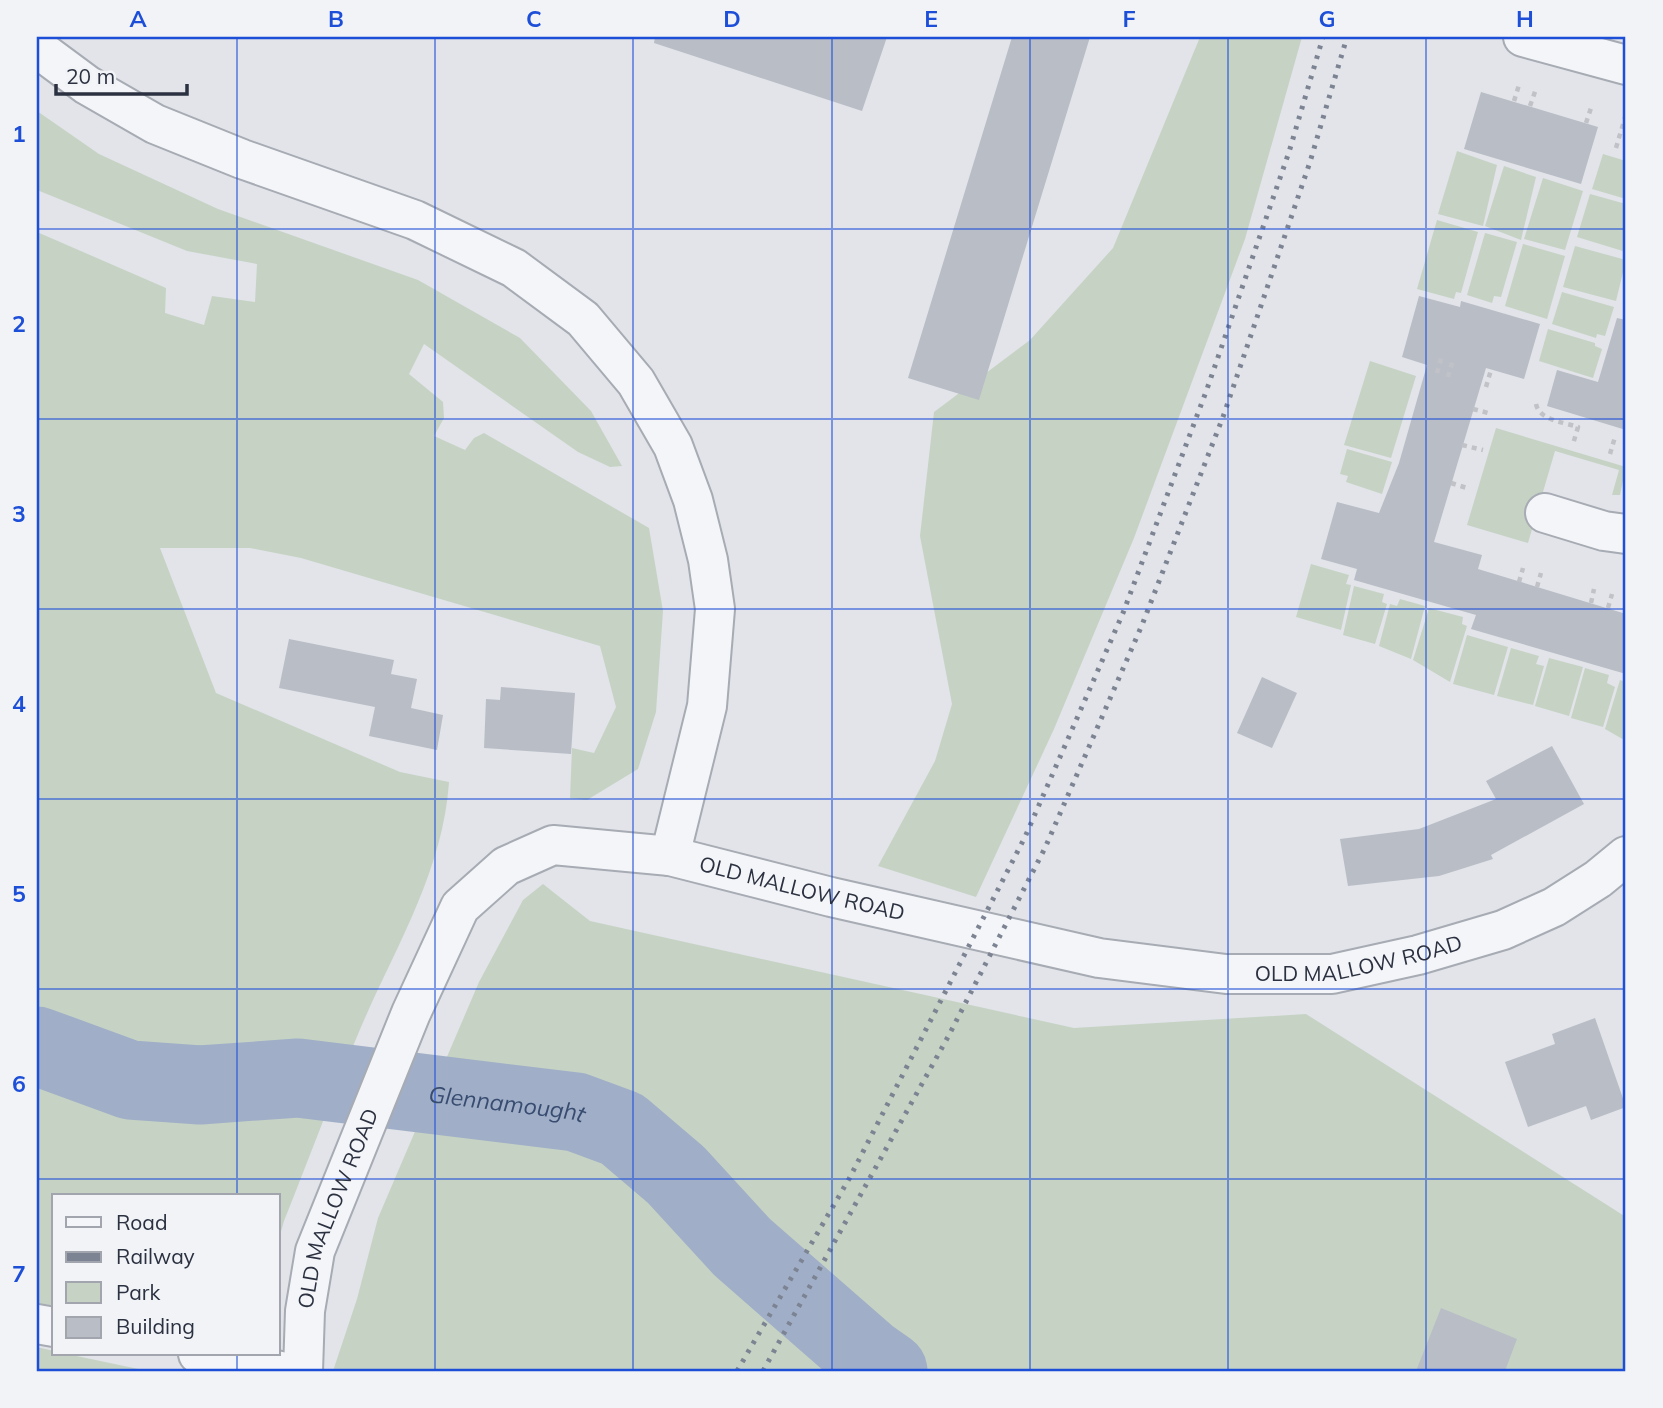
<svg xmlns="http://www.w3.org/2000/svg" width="1663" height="1408" font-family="Mulish,sans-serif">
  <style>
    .green { fill: #c6d3c4 }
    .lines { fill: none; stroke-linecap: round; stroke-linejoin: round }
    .river { stroke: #a0afc7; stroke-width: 79 }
    .building { fill: #b9bdc6 }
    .minor-casing { stroke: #a7abb3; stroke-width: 42 }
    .path { stroke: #c0c2c8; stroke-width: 4.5; stroke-dasharray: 5 5; stroke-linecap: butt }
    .minor { stroke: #f4f5f8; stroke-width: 38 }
    .rail { stroke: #7c8392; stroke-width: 5; stroke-dasharray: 3.5 7; stroke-linecap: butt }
    .grid { fill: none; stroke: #1d4ed8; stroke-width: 2; stroke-opacity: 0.55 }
    .labels { text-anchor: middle; stroke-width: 6; stroke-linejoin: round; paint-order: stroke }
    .street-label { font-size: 21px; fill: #2b3140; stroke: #f1f3f7 }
    .water-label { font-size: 23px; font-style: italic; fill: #384c71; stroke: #f1f3f7 }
    .neatline { fill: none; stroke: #1d4ed8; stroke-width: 2.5 }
    .grid-label { font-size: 23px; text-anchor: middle; font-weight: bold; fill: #1d4ed8 }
  </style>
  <rect width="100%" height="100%" fill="#e2e4e9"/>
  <path class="green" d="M 1200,37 L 1302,37 L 1245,239 L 1134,538 L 1054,729 L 976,897 L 878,866 L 935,761 L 952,704 L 920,536 L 934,412 L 1030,340 L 1113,248 Z
    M 37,111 L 99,154 L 218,209 L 418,280 L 520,338 L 591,411 L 622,466 L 610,467 L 578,452 L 424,344 L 409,374 L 443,402 L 444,418 L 434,436 L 465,450 L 474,438 L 484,433 L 649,528 L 663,611 L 656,712 L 638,769 L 587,800 L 570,798 L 572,748 L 594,753 L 616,707 L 600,646 L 301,558 L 250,548 L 160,548 L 216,693 L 400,772 L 449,782 C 443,871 396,946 361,1027 C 334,1091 310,1156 284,1221 L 278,1242 L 278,1196 L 54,1196 L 54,1306 L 37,1303 L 37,232 L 166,288 L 165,313 L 204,325 L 212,296 L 255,302 L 257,264 L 187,251 L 37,190 Z
    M 1457,151 L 1497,165 L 1483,226 L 1438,214 Z
    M 1603,154 L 1626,161 L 1626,199 L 1592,189 Z
    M 1504,166 L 1536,177 L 1521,240 L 1485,226 Z
    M 1543,178 L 1583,191 L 1565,250 L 1524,239 Z
    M 1590,194 L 1626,204 L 1626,252 L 1577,237 Z
    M 1437,220 L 1478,232 L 1461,293 L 1456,292 L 1454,299 L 1417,289 Z
    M 1485,233 L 1517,242 L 1501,297 L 1494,296 L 1492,303 L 1467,295 Z
    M 1523,244 L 1565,256 L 1547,319 L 1505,306 Z
    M 1575,246 L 1626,260 L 1616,301 L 1563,287 Z
    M 1562,292 L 1614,307 L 1605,336 L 1597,334 L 1596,338 L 1552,324 Z
    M 1548,329 L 1595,343 L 1595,346 L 1602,349 L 1593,378 L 1539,361 Z
    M 1370,361 L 1416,376 L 1391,458 L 1344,445 Z
    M 1496,428 L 1626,467 L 1620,495 L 1612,495 L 1619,470 L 1555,451 L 1528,543 L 1467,525 Z
    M 1347,449 L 1392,462 L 1382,494 L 1346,482 L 1348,476 L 1340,474 Z
    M 1311,564 L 1349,575 L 1346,584 L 1351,585 L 1341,630 L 1296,617 Z
    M 1354,586 L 1384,594 L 1382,602 L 1387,604 L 1375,644 L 1343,635 Z
    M 1400,599 L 1425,606 L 1411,659 L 1379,646 L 1390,604 L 1397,606 Z
    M 1429,608 L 1463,617 L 1462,624 L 1467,626 L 1450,682 L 1413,660 Z
    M 1467,635 L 1508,647 L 1494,695 L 1453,684 Z
    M 1511,648 L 1539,656 L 1536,664 L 1544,666 L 1533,705 L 1497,696 Z
    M 1549,658 L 1583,667 L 1569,716 L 1535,706 Z
    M 1585,668 L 1609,675 L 1607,683 L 1615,687 L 1603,727 L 1571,718 Z
    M 1620,680 L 1626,682 L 1626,741 L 1605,729 Z
    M 543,884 L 590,921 L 1074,1028 L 1306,1014 L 1626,1217 L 1626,1371 L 333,1371 L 357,1299 L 378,1218 L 479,982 L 523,900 Z
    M 37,1347 L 54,1351 L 54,1354 L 67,1354 L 148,1371 L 37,1371 Z"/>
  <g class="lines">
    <path class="river" id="s1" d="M 37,1046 L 130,1080 L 200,1085 L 298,1078 L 576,1112 L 622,1129 L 676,1175 L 742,1247 L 868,1357 L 888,1371"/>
  </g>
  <path class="building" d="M 655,37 L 887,37 L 862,111 L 654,43 Z
    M 1012,37 L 1090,37 L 979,400 L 908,378 Z
    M 1481,92 L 1598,127 L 1581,184 L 1464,149 Z
    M 1419,296 L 1460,307 L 1461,301 L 1540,324 L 1524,379 L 1486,368 L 1434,542 L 1482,555 L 1478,569 L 1626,614 L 1626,674 L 1471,629 L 1476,615 L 1354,580 L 1357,569 L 1321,559 L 1337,502 L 1379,513 L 1399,463 L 1427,365 L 1402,357 Z
    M 1617,318 L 1626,320 L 1626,430 L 1547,406 L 1557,370 L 1598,382 Z
    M 289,639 L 394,660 L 391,674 L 417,679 L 411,708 L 443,715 L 437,750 L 369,736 L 375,707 L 279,688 Z
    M 1262,677 L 1297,693 L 1272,748 L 1237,733 Z
    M 501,687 L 575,693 L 571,754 L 484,748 L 486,699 L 500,700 Z
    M 1552,746 L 1584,804 L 1491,855 L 1493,859 L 1439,876 L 1348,886 L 1340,839 L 1419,829 L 1496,799 L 1486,781 Z
    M 1595,1018 L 1626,1107 L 1591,1120 L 1586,1106 L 1528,1127 L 1505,1062 L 1555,1044 L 1552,1034 Z
    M 1441,1308 L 1517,1339 L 1505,1371 L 1416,1371 Z"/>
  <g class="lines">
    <g class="minor-casing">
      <g id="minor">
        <path d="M 1523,37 L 1626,65"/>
        <path d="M 37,48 L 87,85 L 155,124 L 242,159 L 415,220 L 514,268 L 583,319 L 636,382 L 673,446 L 693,500 L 708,560 L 715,609 L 707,706 L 670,856"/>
        <path d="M 1545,513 L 1604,531 L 1626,534"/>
        <path d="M 37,1324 L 54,1327"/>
        <path d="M 198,1354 L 281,1371"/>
        <path id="s2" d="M 303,1371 L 305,1311 L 315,1251 L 411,1013 L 460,907 L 506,866 L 553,845 L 670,856 L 831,897 L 1099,958 L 1226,974 L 1332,974 L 1418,955 L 1503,930 L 1554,907 L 1598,879 L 1626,856"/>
      </g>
    </g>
    <path class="path" d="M 1514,101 L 1519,85
      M 1530,106 L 1536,89
      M 1586,123 L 1592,105
      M 1616,148 L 1626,114
      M 1437,373 L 1442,355
      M 1448,377 L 1453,359
      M 1486,387 L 1491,370
      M 1536,404 C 1539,420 1563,422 1578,427 L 1573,444
      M 1473,409 L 1492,414
      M 1462,445 L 1483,450
      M 1610,454 L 1615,437
      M 1451,483 L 1470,489
      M 1519,582 L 1523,568
      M 1537,587 L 1541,573
      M 1591,603 L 1594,589
      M 1608,608 L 1612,594"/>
    <use href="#minor" class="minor"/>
    <path class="rail" d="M 737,1371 L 849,1179 L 1025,837 L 1123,613 L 1207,389 L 1289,152 L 1323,37
      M 763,1371 L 949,1035 L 1045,848 L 1142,625 L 1223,417 L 1310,162 L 1347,37"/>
  </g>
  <path class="grid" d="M 237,37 L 237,1196M 435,37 L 435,1371M 633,37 L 633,1371M 832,37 L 832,1371M 1030,37 L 1030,1371M 1228,37 L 1228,1371M 1426,37 L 1426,1371M 37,229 L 1626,229M 37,419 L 1626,419M 37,609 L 1626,609M 37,799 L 1626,799M 37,989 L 1626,989M 37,1179 L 1626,1179M 237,1354 L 237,1371"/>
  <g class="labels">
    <g class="street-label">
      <text dy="7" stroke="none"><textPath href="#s2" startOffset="861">OLD MALLOW ROAD</textPath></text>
      <text dy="7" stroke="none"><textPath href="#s2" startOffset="1428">OLD MALLOW ROAD</textPath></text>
      <text dy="7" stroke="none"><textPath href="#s2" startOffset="168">OLD MALLOW ROAD</textPath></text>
    </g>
    <g class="water-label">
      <text dy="8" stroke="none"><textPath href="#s1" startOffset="478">Glennamought</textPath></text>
    </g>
  </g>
  <rect width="1663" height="1408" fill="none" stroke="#f1f3f7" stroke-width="77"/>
  <rect x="52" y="1194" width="228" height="161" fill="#f1f3f7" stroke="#a2a5ae" stroke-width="2"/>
  <rect x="66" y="1217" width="35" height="10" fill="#f4f5f8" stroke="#a2a5ae" stroke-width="2"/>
  <text x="116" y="1230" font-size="21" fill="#2b3140">Road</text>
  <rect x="66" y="1252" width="35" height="10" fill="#7c8392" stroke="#a2a5ae" stroke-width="2"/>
  <text x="116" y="1264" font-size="21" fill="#2b3140">Railway</text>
  <rect x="66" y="1282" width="35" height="21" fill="#c6d3c4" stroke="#a2a5ae" stroke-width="2"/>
  <text x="116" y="1300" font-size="21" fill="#2b3140">Park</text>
  <rect x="66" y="1317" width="35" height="21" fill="#b9bdc6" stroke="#a2a5ae" stroke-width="2"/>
  <text x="116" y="1334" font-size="21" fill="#2b3140">Building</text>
  <path d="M56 84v10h131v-10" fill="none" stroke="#2b3140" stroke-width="3.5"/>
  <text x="66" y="84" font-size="21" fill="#2b3140" stroke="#f1f3f7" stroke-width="5" paint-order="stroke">20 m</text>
  <rect x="38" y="38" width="1586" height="1332" class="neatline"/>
  <g class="grid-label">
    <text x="138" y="27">A</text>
    <text x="336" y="27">B</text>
    <text x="534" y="27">C</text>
    <text x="732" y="27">D</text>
    <text x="931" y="27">E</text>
    <text x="1129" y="27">F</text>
    <text x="1327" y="27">G</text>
    <text x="1525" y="27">H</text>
    <text x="19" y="142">1</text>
    <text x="19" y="332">2</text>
    <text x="19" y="522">3</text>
    <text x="19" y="712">4</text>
    <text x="19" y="902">5</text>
    <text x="19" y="1092">6</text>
    <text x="19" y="1282">7</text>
  </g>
</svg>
